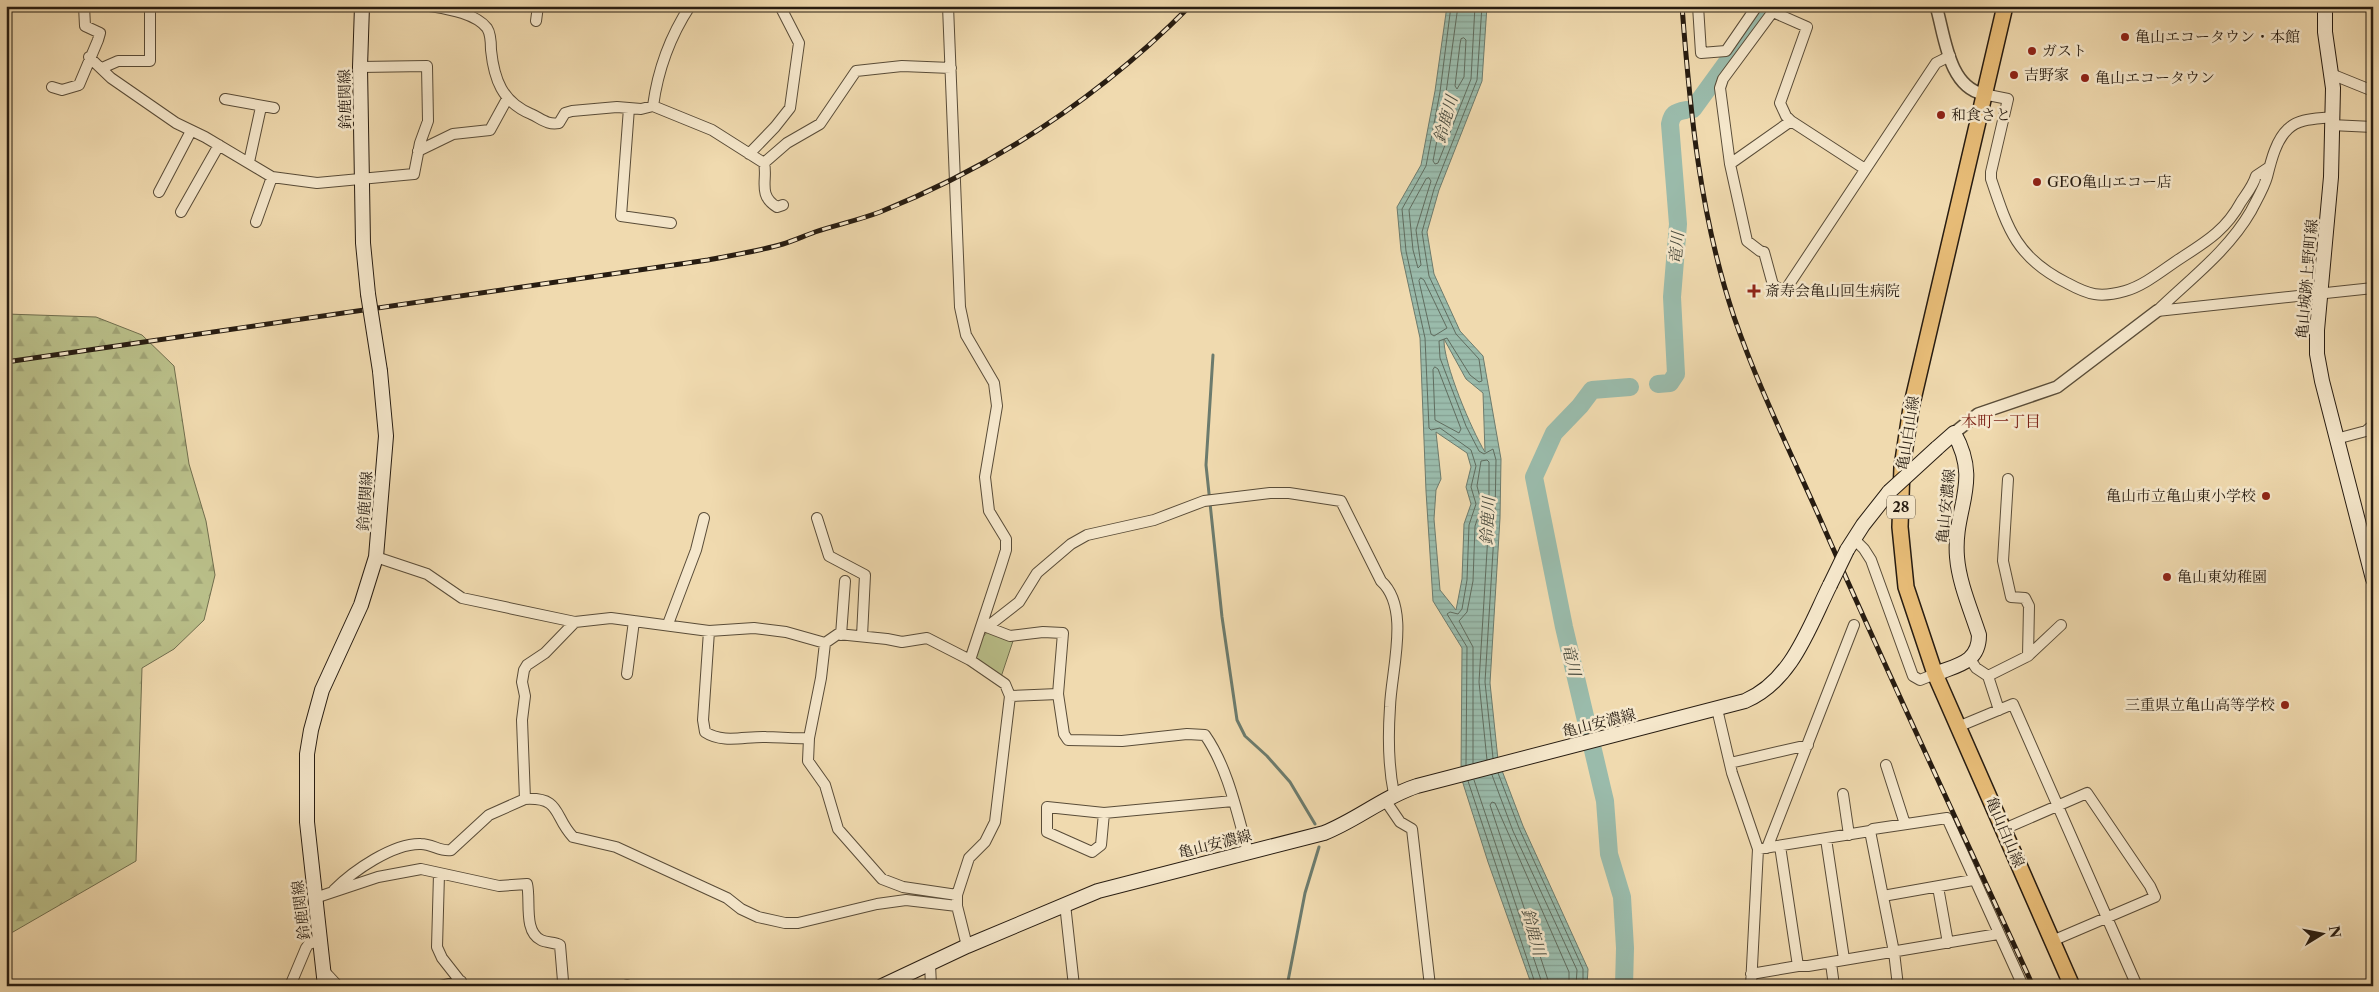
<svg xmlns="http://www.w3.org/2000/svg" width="2379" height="992" font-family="'Libre Caslon Text','Noto Serif JP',serif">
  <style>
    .forest { fill: url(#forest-firs); stroke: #706e4e }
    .park { fill: #bac08a; stroke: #706e4e }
    .water { fill: url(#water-rules); stroke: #6c7b6d; fill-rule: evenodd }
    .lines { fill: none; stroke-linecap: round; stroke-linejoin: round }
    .shore { stroke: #606c5e; stroke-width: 1 }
    .stream { stroke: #6c7b6d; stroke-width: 3 }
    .river { stroke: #9abbab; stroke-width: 18 }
    .minor-casing { stroke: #594c38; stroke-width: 12 }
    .tertiary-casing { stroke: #594c38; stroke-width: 14 }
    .secondary-casing { stroke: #271c11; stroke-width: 16 }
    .primary-casing { stroke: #271c11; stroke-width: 18 }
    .minor { stroke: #f5e7cb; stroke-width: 10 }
    .tertiary { stroke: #f5e7cb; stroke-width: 11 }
    .secondary { stroke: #f5e7cb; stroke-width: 14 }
    .primary { stroke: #e8bd78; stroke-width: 15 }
    .rail-casing { stroke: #271c11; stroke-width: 5 }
    .rail { stroke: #f5e7cb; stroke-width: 3; stroke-dasharray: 9; stroke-linecap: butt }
    .secondary-bridge-casing { stroke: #271c11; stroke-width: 16; stroke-linecap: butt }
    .secondary-bridge { stroke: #f5e7cb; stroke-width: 14 }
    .poi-dot { fill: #8f2418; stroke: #f5e7cb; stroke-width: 2 }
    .labels { text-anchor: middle; stroke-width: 5; stroke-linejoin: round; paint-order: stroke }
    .shield { fill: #f5e7cb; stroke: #655949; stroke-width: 1 }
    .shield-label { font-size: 14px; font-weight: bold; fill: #271c11 }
    .poi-label { font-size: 15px; fill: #271c11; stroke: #f5e7cb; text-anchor: start }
    .street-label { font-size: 15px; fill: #271c11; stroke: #f5e7cb }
    .water-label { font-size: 16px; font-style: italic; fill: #4a4c3f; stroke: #f5e7cb }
    .neighbourhood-label { font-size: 16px; fill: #7a1f14; stroke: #f5e7cb }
  </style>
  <defs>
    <pattern id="forest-firs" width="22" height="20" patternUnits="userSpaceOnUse" patternTransform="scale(1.25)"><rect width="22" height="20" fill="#bac08a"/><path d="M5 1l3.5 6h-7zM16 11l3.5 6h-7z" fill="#a0a476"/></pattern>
    <pattern id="water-rules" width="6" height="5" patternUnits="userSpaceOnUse" patternTransform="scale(1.25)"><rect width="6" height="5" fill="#9abbab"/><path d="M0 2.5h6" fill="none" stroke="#85a092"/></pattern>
  </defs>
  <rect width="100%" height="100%" fill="#f0daaf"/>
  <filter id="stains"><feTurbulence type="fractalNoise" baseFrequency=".004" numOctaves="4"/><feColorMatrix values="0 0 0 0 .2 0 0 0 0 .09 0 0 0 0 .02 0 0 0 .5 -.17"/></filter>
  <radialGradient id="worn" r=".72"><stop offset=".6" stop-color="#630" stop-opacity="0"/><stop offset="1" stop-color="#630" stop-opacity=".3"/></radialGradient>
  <path class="forest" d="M 6,314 L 96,317 L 142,335 L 174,366 L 189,464 L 206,521 L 215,575 L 204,620 L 174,649 L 142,668 L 136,861 L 6,936 Z"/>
  <path class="park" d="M 988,631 L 1013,641 L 1001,677 L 978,662 L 976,657 L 982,638 Z"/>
  <path class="water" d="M 1447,6 L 1487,6 L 1482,81 L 1439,190 L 1427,232 L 1434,274 L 1460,331 L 1483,356 L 1501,459 L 1500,518 L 1490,683 L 1498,760 L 1523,826 L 1588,969 L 1587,986 L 1532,986 L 1488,862 L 1461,777 L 1462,648 L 1433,601 L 1426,491 L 1420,338 L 1401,251 L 1397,207 L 1421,165 L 1435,91 ZM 1444,339 L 1466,379 L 1483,393 L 1485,452 C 1472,431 1443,363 1444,339 ZM 1436,432 L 1467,453 L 1471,467 L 1466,487 L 1471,504 L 1464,524 L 1462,579 L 1456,610 L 1440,590 L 1434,519 L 1436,490 L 1441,479 Z"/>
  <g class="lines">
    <path class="shore" d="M 1451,6 L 1440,92 L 1426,166 L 1402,209 L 1406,251 L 1425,338 L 1429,428 L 1431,430 L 1440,428 L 1471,450 L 1476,466 L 1471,487 L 1476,504 L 1469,525 L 1467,580 L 1462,609 L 1458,614 L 1450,612 L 1447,614 L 1467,647 L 1466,765
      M 1458,6 L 1446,93 L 1433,161 L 1435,164 L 1438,163 L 1471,79 L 1475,6
      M 1482,6 L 1477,80 L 1434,189 L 1422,232 L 1429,276 L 1456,334 L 1479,359 L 1482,381 L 1479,382 L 1470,375 L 1447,338 L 1439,341 L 1440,358 L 1466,426 L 1479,451 L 1484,454 L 1493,449 L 1496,460 L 1495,518 L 1485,682 L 1493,758
      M 1464,38 L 1466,40 L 1464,77 L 1457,89 L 1455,86 L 1460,44 L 1461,39 Z
      M 1429,178 L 1431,181 L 1416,230 L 1421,265 L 1418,268 L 1413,250 L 1409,210 L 1426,179 Z
      M 1421,278 L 1424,280 L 1447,328 L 1434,336 L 1431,334 L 1419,281 Z
      M 1435,367 L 1438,369 L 1461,429 L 1459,433 L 1435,420 L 1433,370 Z
      M 1473,763 L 1473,647 L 1459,621 L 1467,612 L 1473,581 L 1475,526 L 1482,505 L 1477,486 L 1481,461 L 1487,460 L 1489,462 L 1489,518 L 1479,682 L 1487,760
      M 1498,773 L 1519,828 L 1583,969 L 1583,986
      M 1492,775 L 1513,831 L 1577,970 L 1576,986
      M 1474,780 L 1543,986
      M 1468,781 L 1536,986
      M 1550,986 L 1490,805 L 1492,802 L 1495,803 L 1569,972 L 1569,986"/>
    <path class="stream" d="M 1213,355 L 1206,465 L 1222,617 L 1237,720 L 1245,736 L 1267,756 L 1290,782 L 1315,824
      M 1287,986 L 1305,893 L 1319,847"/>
    <path class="river" d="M 1693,109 L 1762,14
      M 1658,384 L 1670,383 L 1676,374 L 1672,297 L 1678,224 L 1670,124 C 1672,114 1675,112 1686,110
      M 1624,986 L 1625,948 L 1622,897 L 1609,854 L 1605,801 L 1564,627 L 1534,477 L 1554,433 L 1580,406 L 1592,390 L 1630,387"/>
    <g class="minor-casing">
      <path id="minor" d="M 430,6 C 447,9 475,13 487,28 C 491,34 491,43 491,50 C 494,79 502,102 531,114 C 542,119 547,125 559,123 L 565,113 L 572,111 L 617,107 L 641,109 L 653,106 L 712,130 L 764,163 L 787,143 L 820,124 L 856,71 L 902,66 L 951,68
        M 948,6 L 960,307 L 966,335 L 994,383 L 997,406 L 985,477 L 989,511 L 1006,539 L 1006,550 L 1001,566 L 970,660
        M 1698,6 L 1701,53 L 1726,51 L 1757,6
        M 1777,6 L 1723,79 L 1720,88 L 1730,164 L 1791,121 L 1865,169
        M 1773,12 L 1807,27 L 1780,103 L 1786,116 L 1791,121
        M 536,21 L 538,6
        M 89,57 L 111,78 L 176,123 L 205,137 L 272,177 L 317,183 L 414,174 L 420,143 L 428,121 L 427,66 L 360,67
        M 102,68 L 118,61 L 150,61 L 150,6
        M 2331,74 L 2373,91
        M 52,87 L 62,90 L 79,85 L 98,40 L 100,33 L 85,26 L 84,6
        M 1983,94 L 2008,99 L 1991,172 L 1991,179 C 2008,230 2017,258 2067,283 C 2089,295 2100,298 2125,291 C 2146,285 2165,268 2184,256 C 2209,240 2227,228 2241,202 C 2247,193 2253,186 2256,176 L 2268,168
        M 225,99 L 274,108
        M 653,106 C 658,69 669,38 690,6
        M 629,108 L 621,216 L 671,223
        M 2331,125 L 2373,127
        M 418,151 L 453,134 L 490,130 L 507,99
        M 749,154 L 775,127 L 790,108 L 799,43 L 780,6
        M 249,162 L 261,107
        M 764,163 C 768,179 757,195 777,207 L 783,205
        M 1730,164 L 1747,241 L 1760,251 L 1764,252 L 1773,285 L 1782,290 L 1786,289 L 1936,63 L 1950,56
        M 159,192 L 191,131
        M 181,212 L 219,145
        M 256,222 L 272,177
        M 2157,311 C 2190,279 2228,251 2251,211 C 2256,201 2264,188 2267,177 C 2271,161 2276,140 2288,129 C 2299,118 2317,119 2332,117
        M 2157,311 L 2373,288
        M 2336,439 L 2366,431 L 2373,425
        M 2008,479 L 2003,561 L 2011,597 L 2025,598 L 2029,606 L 2028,656
        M 817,518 L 829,556 L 865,575 L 862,636
        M 1854,539 L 1864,549 L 1871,560 L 1913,676 L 1920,680 L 1935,674
        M 376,557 L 427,574 L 462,598 L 575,622 L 611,618 L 709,631 L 754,628 L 786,632 L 825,643 L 838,634 L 887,639 L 902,642 L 927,638 L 970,660 L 1005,684 L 1010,696 L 995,822 L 985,842 L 969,858 L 957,895 L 957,906 L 967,946
        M 575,622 L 545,653 L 527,665 L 524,670 L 522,682 L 525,696 L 522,720 L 525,799 C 562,797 553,816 573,837 L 616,847 L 727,898 L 741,909 L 758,917 L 785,923 L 798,923 L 877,904 L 906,900 L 957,906
        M 668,624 L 696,550 L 704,518
        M 984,626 L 1010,636 L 1043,632 L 1063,633 L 1058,694
        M 987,627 L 1019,602 L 1037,573 L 1071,544 L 1087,535 L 1154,520 L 1204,501 L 1270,493 L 1289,493 L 1341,501 L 1381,581 C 1411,608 1391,671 1390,707 C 1388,736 1388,765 1394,794
        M 709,631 L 703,720 L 705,732 C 723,744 746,736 766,737 C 780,737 794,739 809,738
        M 841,635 L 845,581
        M 825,643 L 821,678 L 809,738 L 808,761 L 825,785 L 838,829 L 882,879 L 903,887 L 957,895
        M 1970,659 L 1976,668 L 1988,676 L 2028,656 L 2061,625
        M 627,674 L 634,621
        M 1988,676 L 1999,710
        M 1010,696 L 1058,694 L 1064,734 L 1068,740 L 1122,741 L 1187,734 L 1205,735 C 1228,768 1237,813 1248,852
        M 1717,709 L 1732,773 L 1758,849 L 1751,986
        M 1960,726 L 2013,704 L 2137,986
        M 1730,763 L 1808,745
        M 1886,765 L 1905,824
        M 1843,794 L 1849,835
        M 1385,800 L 1400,822 L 1412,829 L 1430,986
        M 1104,813 L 1101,845 L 1092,852 L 1047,832 L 1047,807 L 1104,813 L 1233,801
        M 2004,829 L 2087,793 L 2150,886 L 2155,897 L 2052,941
        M 1870,831 L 1894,952 L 1898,986
        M 1826,839 L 1844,959
        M 1780,846 L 1798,966
        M 1767,848 L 1854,625
        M 1758,849 L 1870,831 L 1873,829 L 1947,818 L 2023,986
        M 439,874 L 437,947 L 442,958 L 464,986
        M 1938,887 L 1948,943
        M 334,890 C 353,871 393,843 421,844 C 432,844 441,852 451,850 L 489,815 L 525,799
        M 1883,896 L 1973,880
        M 315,898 L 378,877 L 421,869 L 499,886 L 527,884 C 531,900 523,931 541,940 C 547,943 554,942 560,945 L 563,981 L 560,986
        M 1065,904 L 1074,986
        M 1831,963 L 1834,986
        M 930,964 L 931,986
        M 324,971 L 338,986
        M 1751,974 L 1798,966 L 1808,966 L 1998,934
        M 290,986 L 306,948 L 309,944 L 321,940
        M 440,986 L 461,981
        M 627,986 L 627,985"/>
    </g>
    <g class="tertiary-casing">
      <path id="tertiary" d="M 1936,6 C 1945,36 1948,86 1983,94
        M 1954,433 L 1978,414 L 2057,387 L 2157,311"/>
    </g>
    <g class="secondary-casing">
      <path id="secondary" d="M 362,6 L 360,67 L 363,243 L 368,294
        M 2325,6 L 2325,32 L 2333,88 L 2331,177 L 2317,330 L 2317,354 L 2322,381 L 2373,579
        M 1847,550 L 1863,525 L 1889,492
        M 1935,674 C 1957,665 1979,663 1979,635 C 1971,610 1959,583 1957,557 C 1953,508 1982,483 1954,433 L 1937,448
        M 325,986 L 307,822 L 307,754 L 311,730 L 322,690 L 361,605 L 376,557 L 386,436 L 380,371
        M 882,986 L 967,946 L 1098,891 L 1324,833 C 1357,820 1383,797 1417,786 L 1745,701 C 1792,681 1809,627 1830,585"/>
    </g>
    <g class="primary-casing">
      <path id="primary" d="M 2005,6 L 1911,408 L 1902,467 L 1900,527 L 1906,587 L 1935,674 L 2072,986"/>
    </g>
    <use href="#minor" class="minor"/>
    <use href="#tertiary" class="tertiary"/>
    <use href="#secondary" class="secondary"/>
    <use href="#primary" class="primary"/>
    <g class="rail-casing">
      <path id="rail" d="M 1682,6 C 1690,111 1700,216 1734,317 C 1758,387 1791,453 1821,521 C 1889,677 1962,831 2033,986
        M 6,362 L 708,260 C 733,255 759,251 783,244 C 793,241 804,236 815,232 C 836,225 859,220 880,212 C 997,165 1101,96 1190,6"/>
    </g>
    <use href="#rail" class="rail"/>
    <g class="secondary-bridge-casing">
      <path id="secondary-bridge" d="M 368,294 L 380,371
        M 1889,492 L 1937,448
        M 1830,585 L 1847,550"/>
    </g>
    <use href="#secondary-bridge" class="secondary-bridge"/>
  </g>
  <g class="poi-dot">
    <circle cx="2125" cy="37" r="5"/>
    <circle cx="2032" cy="51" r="5"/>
    <circle cx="2014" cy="75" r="5"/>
    <circle cx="2085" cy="78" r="5"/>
    <circle cx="1941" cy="115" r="5"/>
    <circle cx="2037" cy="182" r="5"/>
    <path d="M1751.5 283.5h5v5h5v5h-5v5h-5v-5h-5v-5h5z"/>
    <circle cx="2266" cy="496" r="5"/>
    <circle cx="2167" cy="577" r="5"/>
    <circle cx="2285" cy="705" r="5"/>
  </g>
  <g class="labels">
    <rect class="shield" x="1887" y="495.5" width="28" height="23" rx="4"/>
    <g class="shield-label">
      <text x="1901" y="512">28</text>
    </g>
    <g class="poi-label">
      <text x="2135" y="42">亀山エコータウン・本館</text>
      <text x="2042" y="56">ガスト</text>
      <text x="2024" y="80">吉野家</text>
      <text x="2095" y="83">亀山エコータウン</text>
      <text x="1951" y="120">和食さと</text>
      <text x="2047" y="187">GEO亀山エコー店</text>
      <text x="1765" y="296">斎寿会亀山回生病院</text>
      <text x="2256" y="501" text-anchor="end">亀山市立亀山東小学校</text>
      <text x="2177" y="582">亀山東幼稚園</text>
      <text x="2275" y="710" text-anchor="end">三重県立亀山高等学校</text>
    </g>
    <g class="street-label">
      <text transform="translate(345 99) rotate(-91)" y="5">鈴鹿関線</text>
      <text transform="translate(2307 279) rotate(-85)" y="5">亀山城跡上野町線</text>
      <text transform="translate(1908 433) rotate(-81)" y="5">亀山白山線</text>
      <text transform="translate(365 501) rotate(-86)" y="5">鈴鹿関線</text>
      <text transform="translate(1946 506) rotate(-84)" y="5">亀山安濃線</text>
      <text transform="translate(1599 723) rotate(-14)" y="5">亀山安濃線</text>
      <text transform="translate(2005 832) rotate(67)" y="5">亀山白山線</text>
      <text transform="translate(1215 844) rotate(-14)" y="5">亀山安濃線</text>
      <text transform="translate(301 910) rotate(-97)" y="5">鈴鹿関線</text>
    </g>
    <g class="water-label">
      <text transform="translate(1445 119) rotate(-74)" y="6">鈴鹿川</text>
      <text transform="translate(1676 248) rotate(-85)" y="6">竜川</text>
      <text transform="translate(1487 521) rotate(-87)" y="6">鈴鹿川</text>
      <text transform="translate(1572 660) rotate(77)" y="6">竜川</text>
      <text transform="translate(1534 932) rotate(75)" y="6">鈴鹿川</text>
    </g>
    <g class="neighbourhood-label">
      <text x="2001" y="427">本町一丁目</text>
    </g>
  </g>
  <rect width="2379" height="992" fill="none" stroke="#f0daaf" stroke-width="25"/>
  <rect x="8" y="8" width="2364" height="977" fill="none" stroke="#271c11" stroke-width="2.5"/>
  <rect x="12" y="12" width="2354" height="967" fill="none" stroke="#271c11"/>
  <g transform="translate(2322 934) rotate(80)" stroke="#f5e7cb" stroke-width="4" paint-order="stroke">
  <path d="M0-4L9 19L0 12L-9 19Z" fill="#271c11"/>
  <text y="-8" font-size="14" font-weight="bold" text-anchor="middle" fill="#271c11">N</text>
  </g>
  <rect width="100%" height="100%" filter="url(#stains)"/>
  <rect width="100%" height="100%" fill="url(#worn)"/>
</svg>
